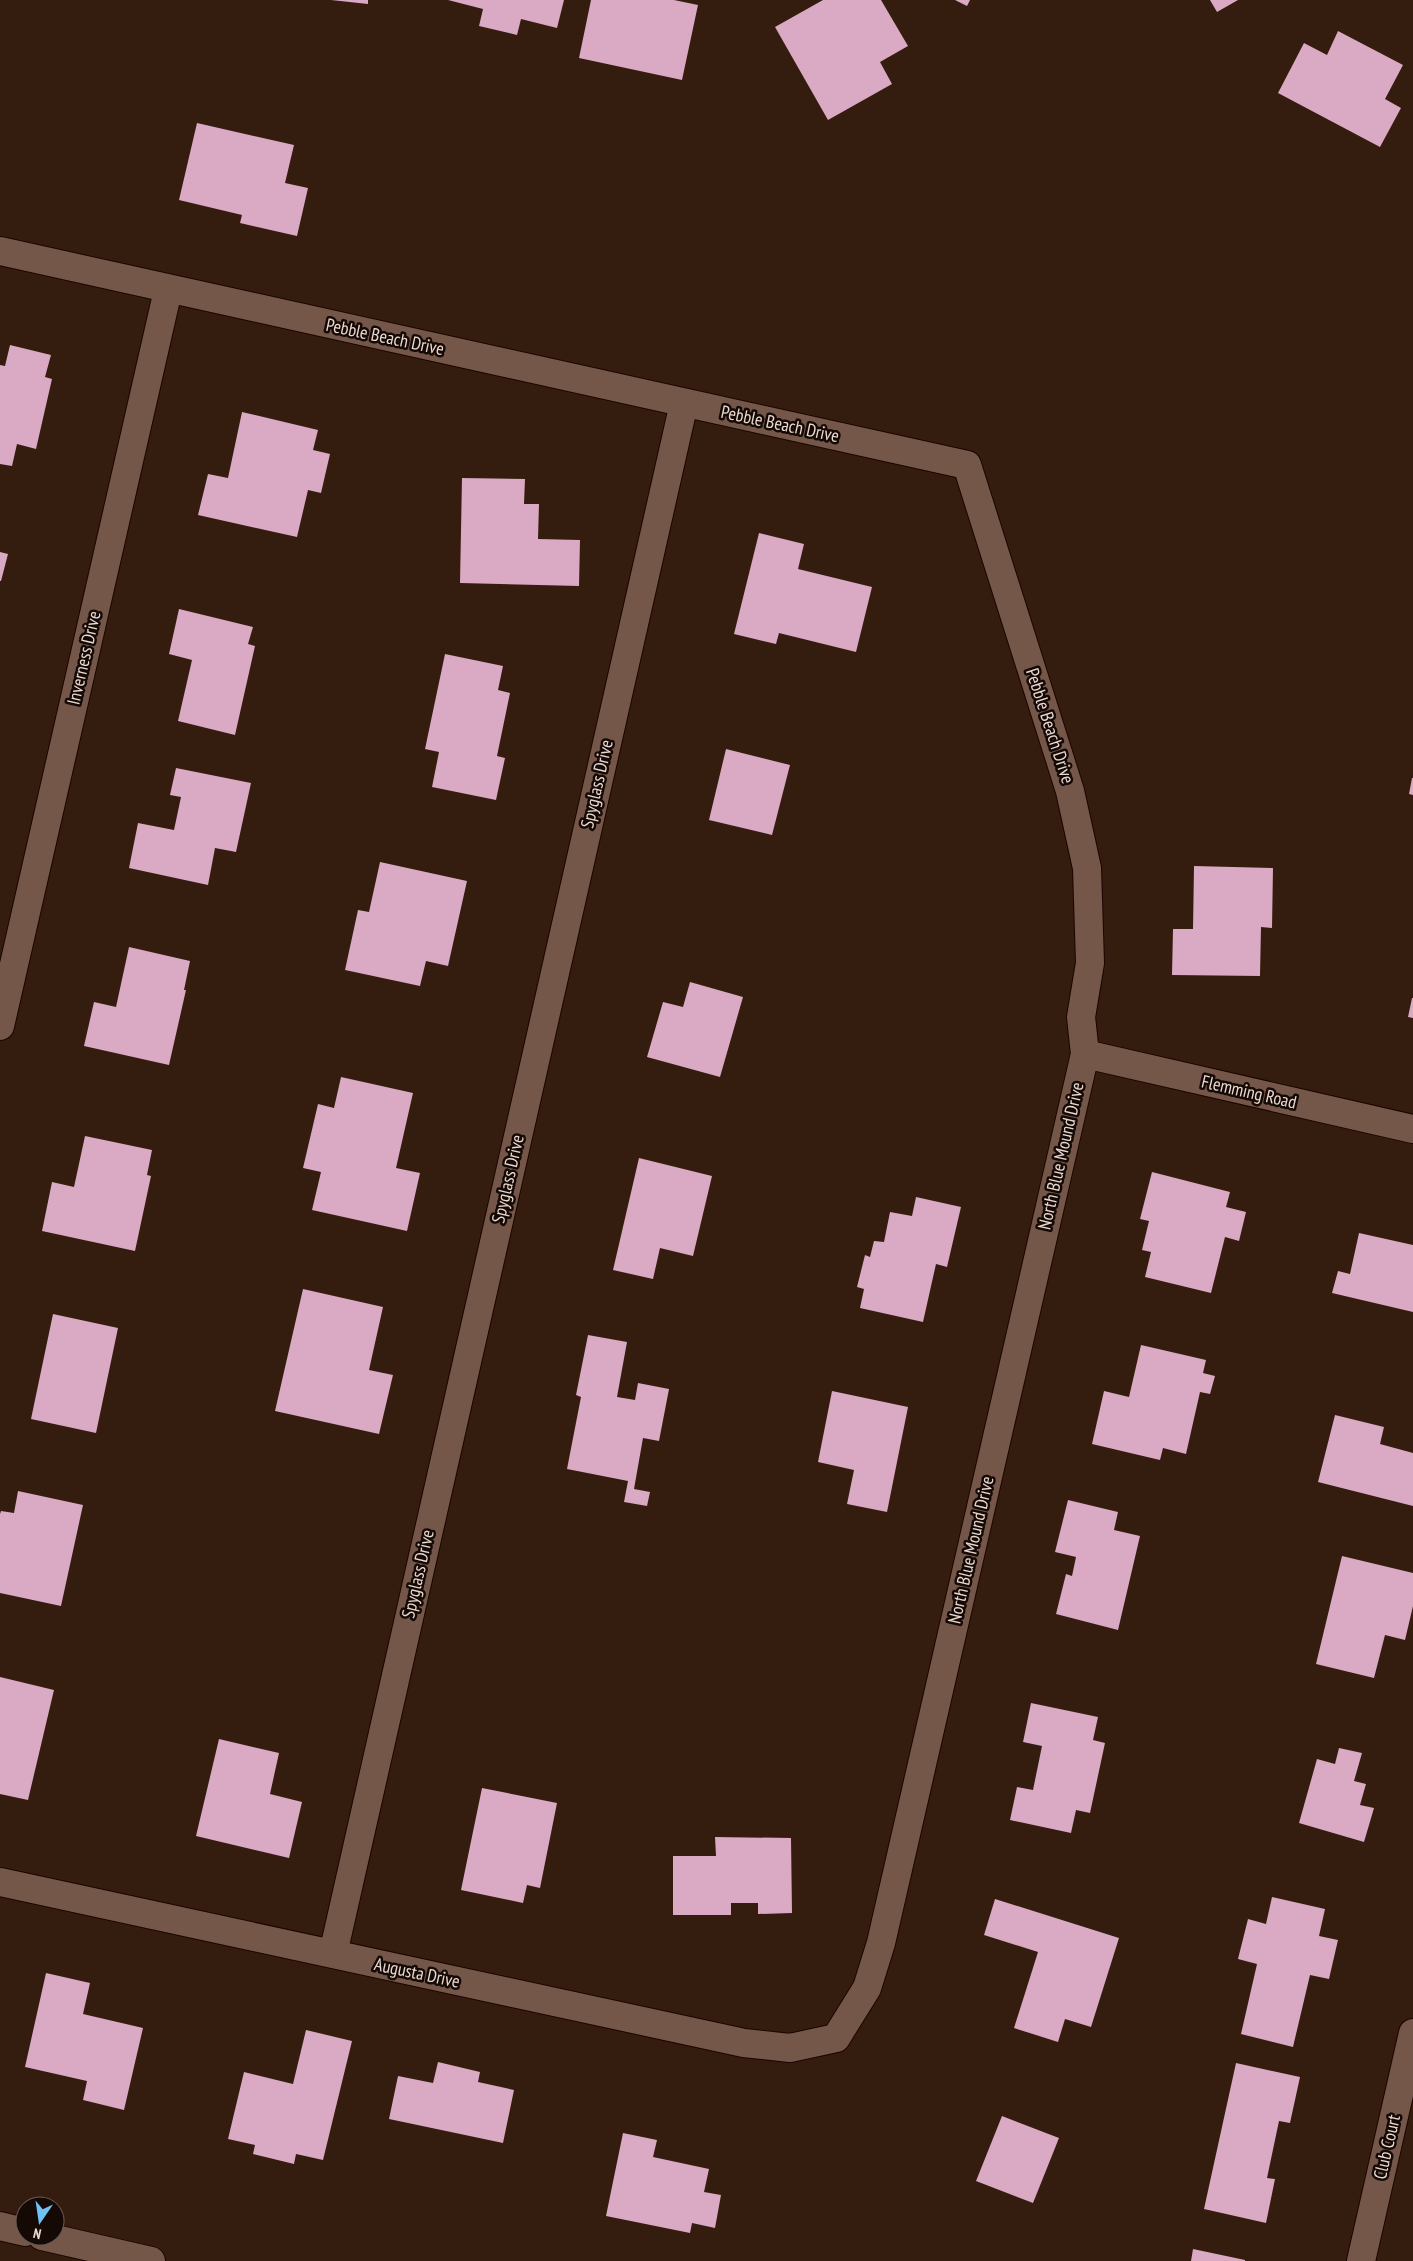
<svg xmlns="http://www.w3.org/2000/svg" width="1413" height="2261" font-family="'PT Sans Narrow',sans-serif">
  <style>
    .building { fill: #daa9c3 }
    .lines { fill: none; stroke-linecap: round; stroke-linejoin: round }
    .street-casing { stroke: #1b0500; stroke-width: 30 }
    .secondary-casing { stroke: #1b0500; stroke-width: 30 }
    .street { stroke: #745749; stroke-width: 28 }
    .secondary { stroke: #745749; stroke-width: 28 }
    .labels { text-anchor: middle; stroke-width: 5; stroke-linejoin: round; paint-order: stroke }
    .street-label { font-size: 18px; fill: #ead9d0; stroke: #140905 }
  </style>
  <rect width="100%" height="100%" fill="#341c0f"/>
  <path class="building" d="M 331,0 L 368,0 L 368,4 Z
    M 448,0 L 564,0 L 557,28 L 521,19 L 517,35 L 479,26 L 483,9 Z
    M 591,0 L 674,0 L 698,5 L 682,80 L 579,58 Z
    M 823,0 L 881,0 L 908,46 L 880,62 L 892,84 L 828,120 L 775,27 Z
    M 955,0 L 970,0 L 967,6 Z
    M 1210,0 L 1238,0 L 1217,12 Z
    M 1338,31 L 1403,65 L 1385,99 L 1401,108 L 1380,147 L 1278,93 L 1304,43 L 1327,55 Z
    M 197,123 L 294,145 L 285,183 L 308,188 L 297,236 L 240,223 L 242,215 L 179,200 Z
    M 10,345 L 51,355 L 45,377 L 52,379 L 36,449 L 17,444 L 12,466 L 0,464 L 0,365 L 5,366 Z
    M 242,412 L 318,430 L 313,450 L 330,454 L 321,493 L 308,490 L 297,537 L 198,515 L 208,474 L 228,478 Z
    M 462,478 L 525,479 L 524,504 L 539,504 L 538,539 L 580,540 L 579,586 L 460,583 Z
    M 759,533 L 804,544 L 798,569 L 872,587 L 856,652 L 779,633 L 776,644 L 734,634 Z
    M 0,552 L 8,554 L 1,581 L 0,581 Z
    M 179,609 L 253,627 L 248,644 L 255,646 L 235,735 L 178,721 L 192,660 L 169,654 Z
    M 445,654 L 503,666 L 498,690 L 510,693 L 497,756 L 505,758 L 496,800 L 432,787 L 439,752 L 425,749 Z
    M 726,749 L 790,765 L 772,835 L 709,820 Z
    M 176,768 L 251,783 L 236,852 L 215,848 L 208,885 L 129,868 L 138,823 L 174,830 L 181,797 L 170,795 Z
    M 1412,778 L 1413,778 L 1413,795 L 1409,794 Z
    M 380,862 L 467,881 L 448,966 L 426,961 L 420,986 L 345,970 L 358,910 L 369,912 Z
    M 1194,866 L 1273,868 L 1272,928 L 1261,927 L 1260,976 L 1172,975 L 1173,929 L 1193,929 Z
    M 129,947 L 190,961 L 184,990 L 186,990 L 169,1065 L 84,1046 L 94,1002 L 116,1007 Z
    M 690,982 L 743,997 L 720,1077 L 647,1057 L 663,1002 L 683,1007 Z
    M 1412,998 L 1413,998 L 1413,1018 L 1408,1017 Z
    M 341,1077 L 413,1093 L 396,1168 L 420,1173 L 407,1231 L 312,1210 L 321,1172 L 303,1168 L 318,1104 L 334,1108 Z
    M 85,1136 L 152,1150 L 147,1175 L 151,1176 L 135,1251 L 42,1231 L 52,1182 L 74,1187 Z
    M 639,1158 L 712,1176 L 693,1256 L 660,1248 L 653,1279 L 613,1270 Z
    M 1152,1172 L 1230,1192 L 1226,1207 L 1246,1212 L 1239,1241 L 1225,1237 L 1211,1293 L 1145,1277 L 1151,1252 L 1142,1250 L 1149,1221 L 1140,1219 Z
    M 916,1197 L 961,1207 L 947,1267 L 936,1264 L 923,1322 L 860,1308 L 864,1289 L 857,1287 L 865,1255 L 870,1257 L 874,1241 L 884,1242 L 890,1212 L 912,1216 Z
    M 1359,1233 L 1413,1245 L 1413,1312 L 1332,1293 L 1338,1271 L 1350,1274 Z
    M 303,1289 L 383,1307 L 369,1370 L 393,1375 L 379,1434 L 275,1411 Z
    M 53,1314 L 118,1328 L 96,1433 L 31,1419 Z
    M 588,1335 L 627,1342 L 617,1397 L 635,1400 L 638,1383 L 669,1389 L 659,1441 L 643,1438 L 634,1489 L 650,1492 L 647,1506 L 624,1502 L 628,1481 L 567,1469 L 581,1397 L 576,1395 Z
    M 1141,1345 L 1206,1360 L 1203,1373 L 1215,1376 L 1210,1394 L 1200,1392 L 1186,1454 L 1163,1448 L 1160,1460 L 1092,1444 L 1104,1391 L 1129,1397 Z
    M 832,1391 L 908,1407 L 887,1512 L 847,1504 L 854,1470 L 818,1462 Z
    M 1335,1415 L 1384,1427 L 1380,1444 L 1413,1453 L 1413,1506 L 1318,1482 Z
    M 18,1491 L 83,1505 L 61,1606 L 0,1593 L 0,1514 L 1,1511 L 14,1513 Z
    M 1068,1500 L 1118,1512 L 1114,1530 L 1140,1536 L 1118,1630 L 1056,1614 L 1066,1574 L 1072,1576 L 1076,1557 L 1055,1552 Z
    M 1342,1556 L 1413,1573 L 1413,1606 L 1405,1640 L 1385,1635 L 1374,1678 L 1316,1664 Z
    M 0,1677 L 54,1690 L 28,1800 L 0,1794 Z
    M 1031,1703 L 1098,1717 L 1093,1740 L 1105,1743 L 1090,1813 L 1076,1810 L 1071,1833 L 1010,1820 L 1017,1787 L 1033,1790 L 1042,1746 L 1023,1742 Z
    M 219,1739 L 279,1753 L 270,1794 L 302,1802 L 289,1858 L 196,1836 Z
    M 1339,1748 L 1362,1753 L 1354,1781 L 1366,1784 L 1360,1805 L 1374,1808 L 1364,1842 L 1299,1823 L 1317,1759 L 1335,1764 Z
    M 482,1788 L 557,1803 L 540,1888 L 527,1885 L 523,1903 L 461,1890 Z
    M 715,1837 L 791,1838 L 792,1913 L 758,1914 L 758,1903 L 731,1903 L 731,1915 L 673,1915 L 673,1856 L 716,1856 Z
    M 1272,1897 L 1325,1909 L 1319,1936 L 1338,1940 L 1329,1979 L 1310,1975 L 1293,2047 L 1241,2034 L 1257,1964 L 1238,1959 L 1248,1919 L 1266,1924 Z
    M 995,1899 L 1119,1938 L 1091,2027 L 1065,2019 L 1058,2042 L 1014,2028 L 1038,1952 L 984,1935 Z
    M 46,1973 L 90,1983 L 83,2014 L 143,2028 L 124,2110 L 83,2100 L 87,2081 L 25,2067 Z
    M 306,2030 L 352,2041 L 323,2160 L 296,2154 L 294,2164 L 253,2154 L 255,2145 L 228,2139 L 244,2072 L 293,2084 Z
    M 438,2062 L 480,2072 L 478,2082 L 514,2090 L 503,2143 L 389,2119 L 398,2076 L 433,2083 Z
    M 1236,2063 L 1300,2077 L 1290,2123 L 1279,2121 L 1267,2178 L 1275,2179 L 1266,2223 L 1204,2209 Z
    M 1002,2116 L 1059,2138 L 1033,2203 L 976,2181 Z
    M 623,2133 L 657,2140 L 653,2157 L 709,2169 L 704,2192 L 721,2195 L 715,2228 L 692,2223 L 690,2233 L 606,2216 Z
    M 1193,2249 L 1245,2260 L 1245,2261 L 1191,2261 Z"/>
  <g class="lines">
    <g class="street-casing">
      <path id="street" d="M 0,251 L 967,465 L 1070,791 L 1087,868 L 1090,963 L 1081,1017 L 1085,1054 L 881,1943 L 867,1988 L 836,2038 L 790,2048 L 744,2043 L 0,1882
        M 0,1026 L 168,290
        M 1085,1054 L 1413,1129
        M 333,1954 L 684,403
        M 1361,2261 L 1413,2033"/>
    </g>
    <g class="secondary-casing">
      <path id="secondary" d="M 0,2226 L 25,2232
        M 42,2236 L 151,2261"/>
    </g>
    <use href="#street" class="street"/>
    <use href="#secondary" class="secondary"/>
  </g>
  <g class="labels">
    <g class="street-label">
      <text transform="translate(385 337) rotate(12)" y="6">Pebble Beach Drive</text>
      <text transform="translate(780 424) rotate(12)" y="6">Pebble Beach Drive</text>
      <text transform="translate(84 658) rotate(-77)" y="6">Inverness Drive</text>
      <text transform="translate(1050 726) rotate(72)" y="6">Pebble Beach Drive</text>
      <text transform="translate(597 784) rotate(-77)" y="6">Spyglass Drive</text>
      <text transform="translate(1249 1092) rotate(13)" y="6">Flemming Road</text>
      <text transform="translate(1061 1156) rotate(-77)" y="6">North Blue Mound Drive</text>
      <text transform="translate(508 1179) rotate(-77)" y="6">Spyglass Drive</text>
      <text transform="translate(971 1550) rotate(-77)" y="6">North Blue Mound Drive</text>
      <text transform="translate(418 1574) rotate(-77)" y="6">Spyglass Drive</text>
      <text transform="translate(417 1973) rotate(12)" y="6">Augusta Drive</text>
      <text transform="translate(1387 2147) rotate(-77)" y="6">Club Court</text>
    </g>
  </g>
  <g transform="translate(40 2221) rotate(193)"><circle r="24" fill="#140905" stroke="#6a5c56"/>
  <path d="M0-4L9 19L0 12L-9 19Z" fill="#71c1f5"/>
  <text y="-8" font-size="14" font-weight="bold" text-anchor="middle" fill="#ead9d0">N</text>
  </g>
</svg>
